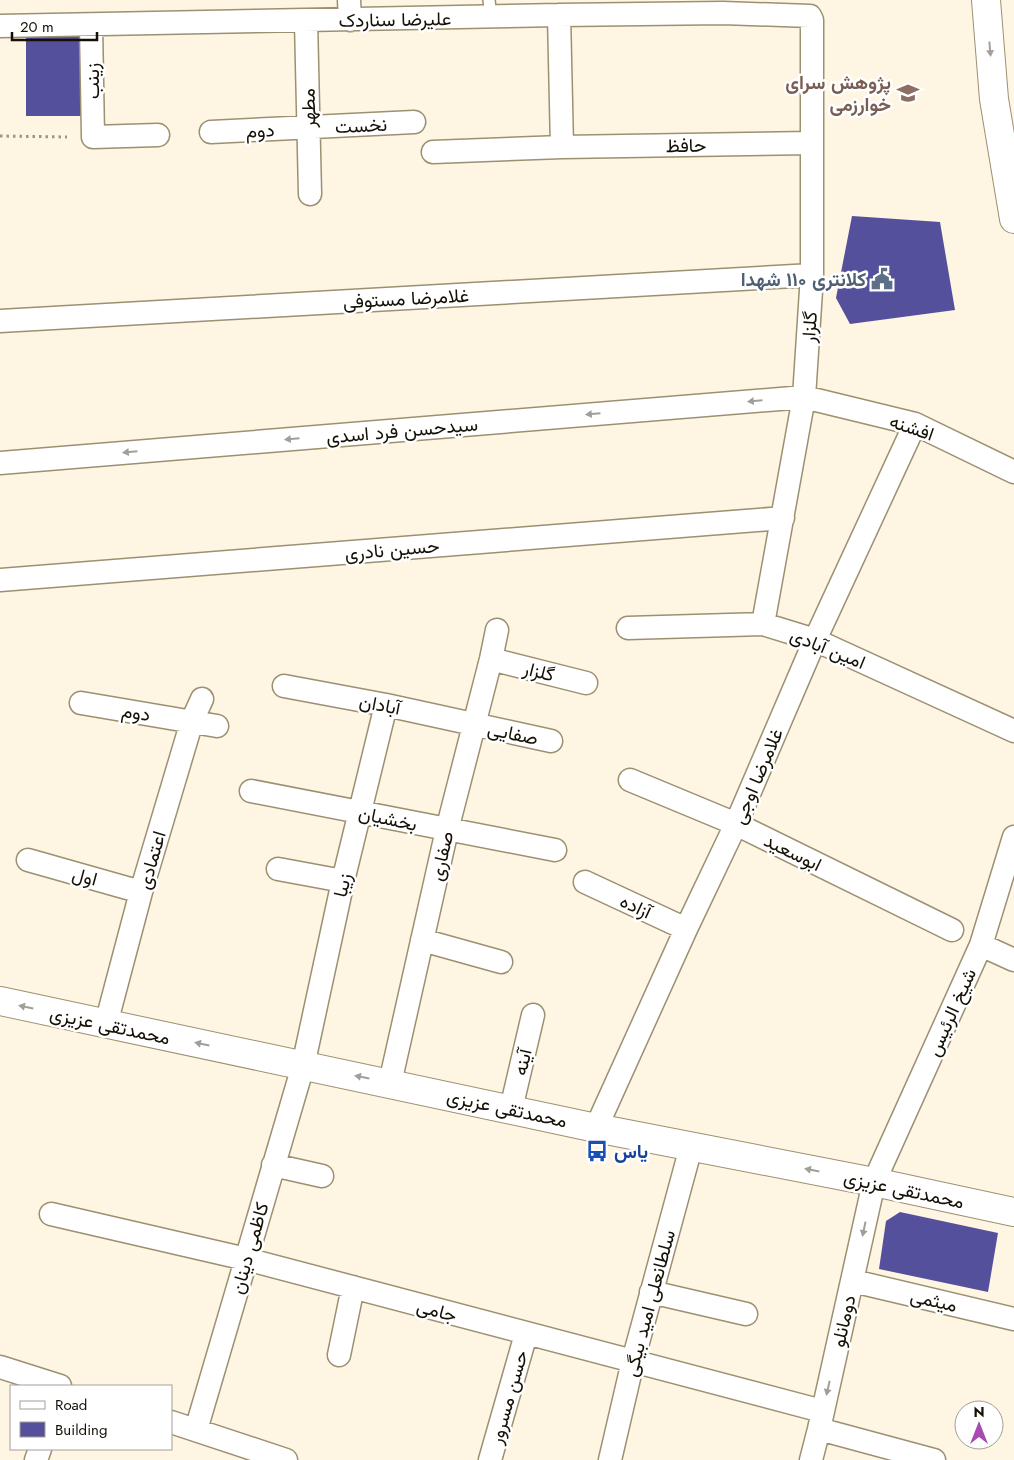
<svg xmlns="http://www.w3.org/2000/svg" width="1014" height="1460" font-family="Jost,Vazirmatn,sans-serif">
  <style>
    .building { fill: #55509c }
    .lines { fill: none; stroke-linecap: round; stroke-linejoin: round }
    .lane-casing { stroke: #9c9072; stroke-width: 14 }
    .street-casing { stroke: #9c9072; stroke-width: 25 }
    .secondary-casing { stroke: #9c9072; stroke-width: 30 }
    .path { stroke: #9d9687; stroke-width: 3; stroke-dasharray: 2.5 4; stroke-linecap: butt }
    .lane { stroke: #fff; stroke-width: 11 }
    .street { stroke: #fff; stroke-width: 22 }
    .secondary { stroke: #fff; stroke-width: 28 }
    .oneway { fill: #a19f9b }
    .labels { text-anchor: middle; stroke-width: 5; stroke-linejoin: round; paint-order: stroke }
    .street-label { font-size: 19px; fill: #141005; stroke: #fff }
    .education-label { font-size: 19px; font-weight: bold; fill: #785e54; stroke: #fff; text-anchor: end }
    .service-label { font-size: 19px; font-weight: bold; fill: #4e5e75; stroke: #fff; text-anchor: end }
    .transit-label { font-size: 19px; font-weight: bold; fill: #164399; stroke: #fff; text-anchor: start }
  </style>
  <rect width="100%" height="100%" fill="#fef5e2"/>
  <path class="building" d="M 26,29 L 86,29 L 85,116 L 26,116 Z
    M 852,216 L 940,222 L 955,310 L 850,324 L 836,298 Z
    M 900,1212 L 998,1233 L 988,1292 L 879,1269 L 886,1221 Z"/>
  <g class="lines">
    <g class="lane-casing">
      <path id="lane" d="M 489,0 L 491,17"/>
    </g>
    <g class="street-casing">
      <path id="street" d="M 349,0 L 350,20
        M 559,15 L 562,147
        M 306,21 L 310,194
        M 91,25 L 93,137 L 158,135
        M 0,26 L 559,15 L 723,13 L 810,16 L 812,20 L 812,275 L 804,397 L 763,624
        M 211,132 L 414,122
        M 433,152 L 562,147 L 811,143
        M 0,321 L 812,275
        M 0,463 L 804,397 L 915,424 L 1014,472
        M 0,580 L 783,518
        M 628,628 L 763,624 L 815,640 L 1014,731
        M 491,659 L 586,683
        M 284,686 L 386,705 L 551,741
        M 81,703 L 217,726
        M 630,780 L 736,824 L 952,930
        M 251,791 L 555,850
        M 28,860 L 141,892
        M 278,869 L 343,881
        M 585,882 L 686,929
        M 422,940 L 501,962
        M 981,945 L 1014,960
        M 106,1024 L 141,892 L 192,721 L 202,699
        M 390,1083 L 447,830 L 491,659 L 497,630
        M 511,1109 L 533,1015
        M 596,1128 L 686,929 L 736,824 L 815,640 L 915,424
        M 273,1165 L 322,1176
        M 51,1214 L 246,1259 L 822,1411
        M 853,1281 L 1014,1319
        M 651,1292 L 746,1314
        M 339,1355 L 353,1287
        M 0,1367 L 60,1386
        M 171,1422 L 286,1460
        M 819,1429 L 934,1460
        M 196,1430 L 303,1066 L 343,881 L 386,705
        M 36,1460 L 40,1449
        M 490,1460 L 526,1334
        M 610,1460 L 633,1361 L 691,1147
        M 811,1460 L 819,1429 L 874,1182 L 981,945 L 1014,837"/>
    </g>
    <g class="secondary-casing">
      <path id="secondary" d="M 986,0 L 994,99 L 1014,219
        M 0,1001 L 596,1128 L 874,1182 L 1014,1212"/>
    </g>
    <path class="path" d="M 0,136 L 67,137"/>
    <use href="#lane" class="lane"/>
    <use href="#street" class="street"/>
    <use href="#secondary" class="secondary"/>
  </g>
  <defs><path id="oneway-solid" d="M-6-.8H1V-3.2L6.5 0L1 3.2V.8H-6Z" transform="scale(1.25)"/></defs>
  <g class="oneway">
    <use href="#oneway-solid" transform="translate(990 49) rotate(85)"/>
    <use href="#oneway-solid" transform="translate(755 401) rotate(175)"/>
    <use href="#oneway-solid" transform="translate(593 414) rotate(175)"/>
    <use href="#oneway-solid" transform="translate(292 439) rotate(175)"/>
    <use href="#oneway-solid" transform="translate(130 452) rotate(175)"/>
    <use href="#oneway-solid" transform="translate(26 1007) rotate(-168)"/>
    <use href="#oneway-solid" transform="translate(202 1044) rotate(-168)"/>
    <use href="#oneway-solid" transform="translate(362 1077) rotate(-169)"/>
    <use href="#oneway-solid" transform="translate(812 1170) rotate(-169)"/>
    <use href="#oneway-solid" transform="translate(864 1229) rotate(102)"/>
    <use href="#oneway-solid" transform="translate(828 1388) rotate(103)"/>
  </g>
  <defs>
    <g id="school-bare" transform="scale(1.725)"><path d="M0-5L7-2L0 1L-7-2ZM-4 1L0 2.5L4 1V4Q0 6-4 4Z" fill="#8d6e63" stroke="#fff" stroke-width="2.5" paint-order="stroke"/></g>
    <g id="civic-bare" transform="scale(1.725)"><path d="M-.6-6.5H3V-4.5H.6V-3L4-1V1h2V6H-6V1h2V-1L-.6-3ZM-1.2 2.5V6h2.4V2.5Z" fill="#5c6f8a" stroke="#fff" stroke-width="2.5" paint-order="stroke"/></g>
    <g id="bus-bare" transform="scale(1.725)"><path d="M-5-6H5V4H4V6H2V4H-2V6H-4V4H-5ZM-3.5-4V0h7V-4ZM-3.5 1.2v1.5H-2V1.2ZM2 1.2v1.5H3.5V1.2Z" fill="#1a4fb4" stroke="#fff" stroke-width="2.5" paint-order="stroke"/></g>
  </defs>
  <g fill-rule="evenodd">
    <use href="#school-bare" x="908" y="93"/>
    <use href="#civic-bare" x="882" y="279"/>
    <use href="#bus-bare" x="597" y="1151"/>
  </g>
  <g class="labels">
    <g class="street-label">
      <text transform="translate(395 19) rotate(-1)" y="7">علیرضا سناردک</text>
      <text transform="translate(92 81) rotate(-91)" y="7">زینب</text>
      <text transform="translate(308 108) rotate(-91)" y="7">مطهر</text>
      <text transform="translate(361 125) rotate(-3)" y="7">نخست</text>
      <text transform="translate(260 130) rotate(-3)" y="7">دوم</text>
      <text transform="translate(686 145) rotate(-1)" y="7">حافظ</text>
      <text transform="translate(406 298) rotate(-3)" y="7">غلامرضا مستوفی</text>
      <text transform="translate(809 327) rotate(-86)" y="7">گلزار</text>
      <text transform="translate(912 427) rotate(19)" y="7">افشنه</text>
      <text transform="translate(402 430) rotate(-5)" y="7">سیدحسن فرد اسدی</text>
      <text transform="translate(392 549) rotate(-5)" y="7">حسین نادری</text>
      <text transform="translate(828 648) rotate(22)" y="7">امین آبادی</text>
      <text transform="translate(539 671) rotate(14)" y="7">گلزار</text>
      <text transform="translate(380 704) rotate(11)" y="7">آبادان</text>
      <text transform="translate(136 712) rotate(9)" y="7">دوم</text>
      <text transform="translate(513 733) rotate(12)" y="7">صفایی</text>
      <text transform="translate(757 776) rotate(-67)" y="7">غلامرضا اوجی</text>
      <text transform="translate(388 818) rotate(12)" y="7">بخشیان</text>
      <text transform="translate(793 852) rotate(26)" y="7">ابوسعید</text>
      <text transform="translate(441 856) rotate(-77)" y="7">صفاری</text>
      <text transform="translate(151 860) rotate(-74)" y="7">اعتمادی</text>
      <text transform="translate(85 876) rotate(15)" y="7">اول</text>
      <text transform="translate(342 885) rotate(-77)" y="7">زیبا</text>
      <text transform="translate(636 906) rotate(25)" y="7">آزاده</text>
      <text transform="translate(951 1012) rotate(-66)" y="7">شیخ الرئیس</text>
      <text transform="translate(110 1025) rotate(12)" y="7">محمدتقی عزیزی</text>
      <text transform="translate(522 1062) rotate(-77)" y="7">آینه</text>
      <text transform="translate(507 1108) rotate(12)" y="7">محمدتقی عزیزی</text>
      <text transform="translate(904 1189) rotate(12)" y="7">محمدتقی عزیزی</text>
      <text transform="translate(249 1248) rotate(-74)" y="7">کاظمی دینان</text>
      <text transform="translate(934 1300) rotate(13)" y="7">میثمی</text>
      <text transform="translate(649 1303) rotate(-75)" y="7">سلطانعلی امید بیگی</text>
      <text transform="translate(437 1310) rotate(15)" y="7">جامی</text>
      <text transform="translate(843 1321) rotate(-77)" y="7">دومانلو</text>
      <text transform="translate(508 1397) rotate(-74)" y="7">حسن مسرور</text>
    </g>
    <g class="education-label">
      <text x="891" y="89">پژوهش سرای<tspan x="891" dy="22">خوارزمی</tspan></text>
    </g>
    <g class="service-label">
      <text x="866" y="286">کلانتری ۱۱۰ شهدا</text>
    </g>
    <g class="transit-label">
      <text x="614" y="1158">یاس</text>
    </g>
  </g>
  <rect x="10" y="1385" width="162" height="65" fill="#ffffff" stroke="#a19f9b"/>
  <rect x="20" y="1401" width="25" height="8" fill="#ffffff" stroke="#a19f9b"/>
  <text x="55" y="1410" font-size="15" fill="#141005">Road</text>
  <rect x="20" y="1422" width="25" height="15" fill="#55509c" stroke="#a19f9b"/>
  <text x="55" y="1435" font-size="15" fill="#141005">Building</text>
  <g transform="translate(979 1425)"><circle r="24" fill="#ffffff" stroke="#a19f9b"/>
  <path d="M0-4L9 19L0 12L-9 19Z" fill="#a84ab4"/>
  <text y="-8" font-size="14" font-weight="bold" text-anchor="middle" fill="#141005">N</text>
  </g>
  <path d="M12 32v8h85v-8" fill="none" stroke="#141005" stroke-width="2.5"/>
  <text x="20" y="32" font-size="15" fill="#141005" stroke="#ffffff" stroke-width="4" paint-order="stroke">20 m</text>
</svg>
